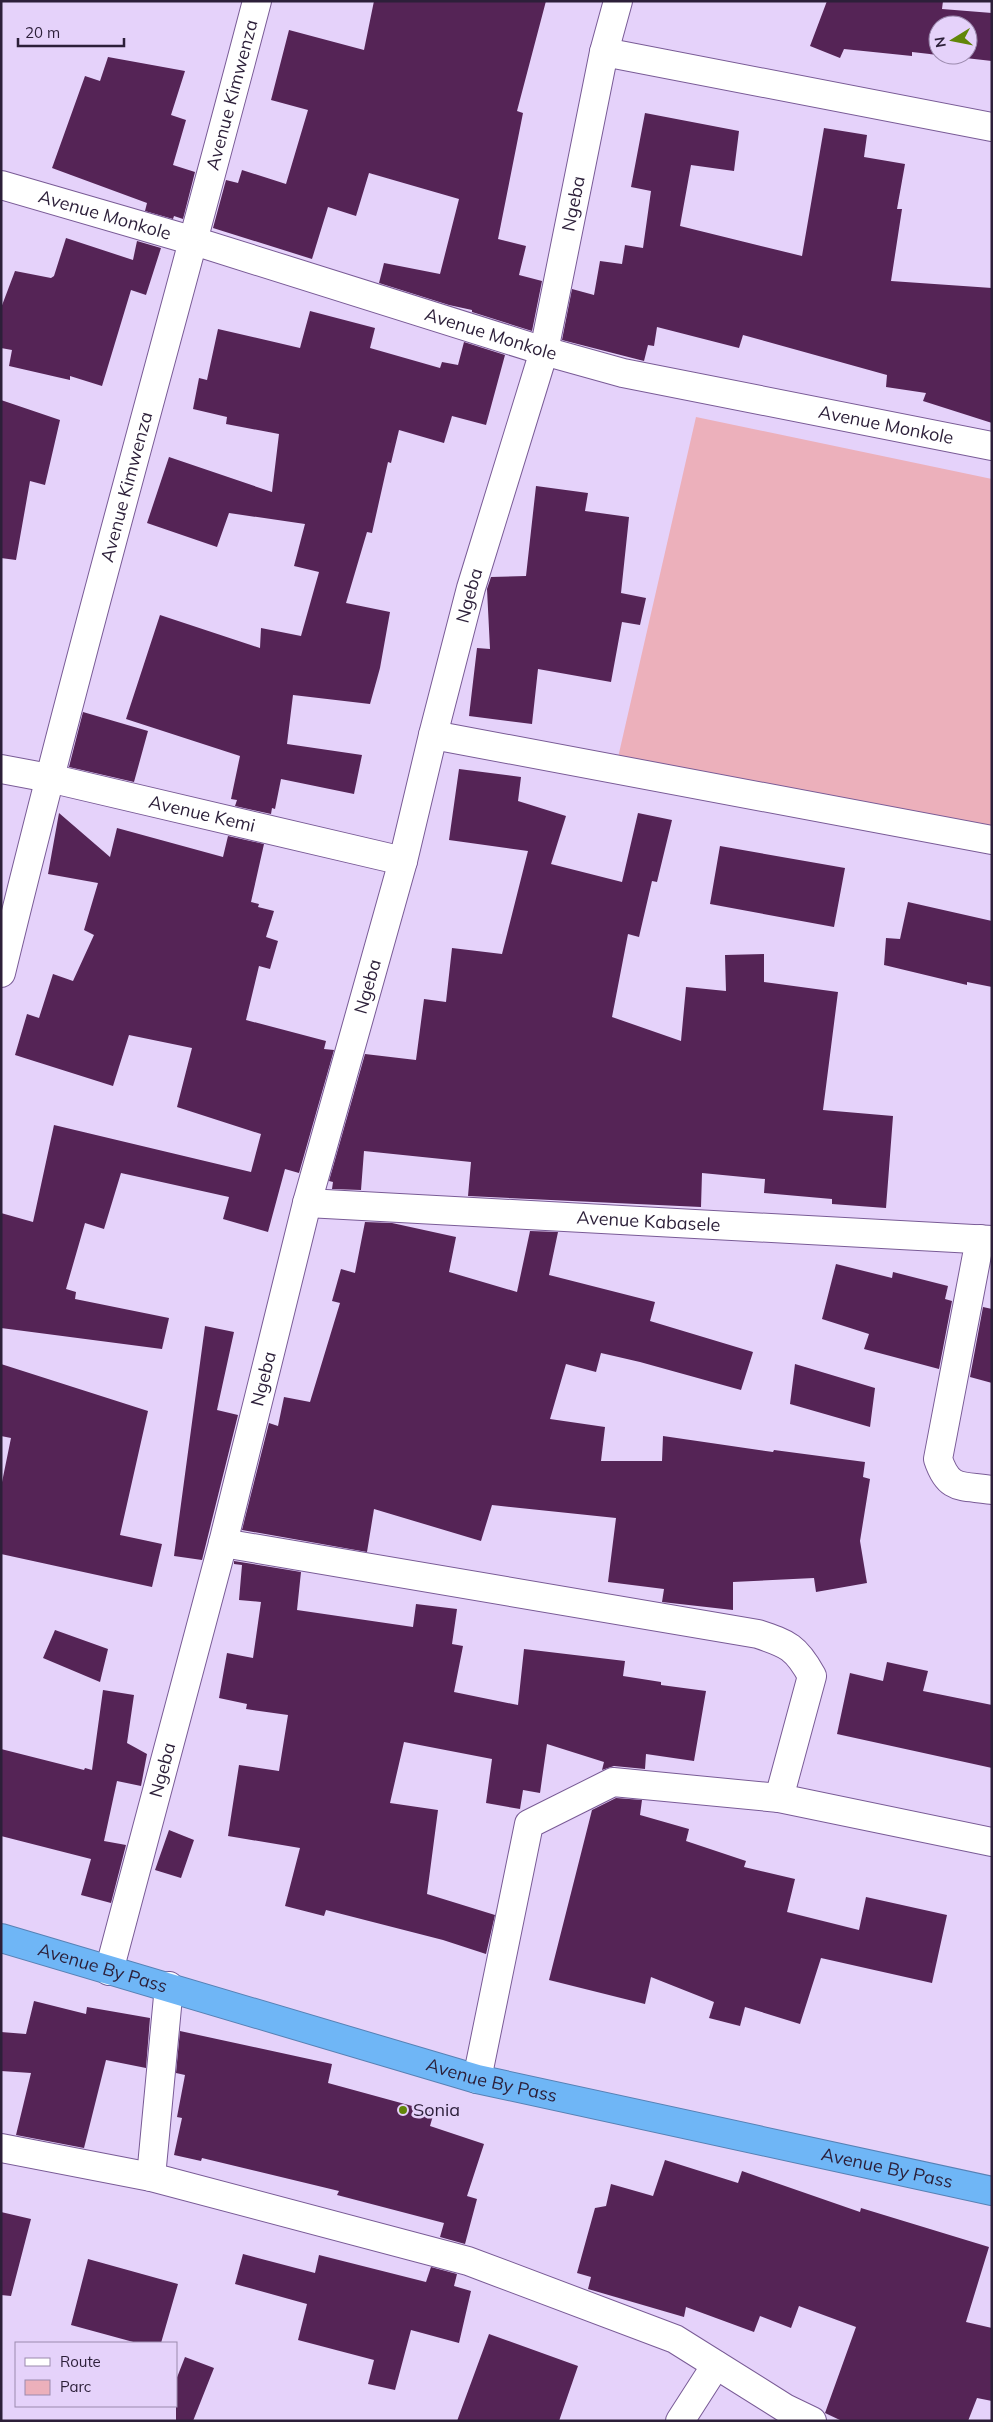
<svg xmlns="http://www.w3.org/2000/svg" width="993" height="2422" font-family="Mulish,sans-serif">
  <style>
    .green { fill: #ecb0bb }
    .building { fill: #552456; fill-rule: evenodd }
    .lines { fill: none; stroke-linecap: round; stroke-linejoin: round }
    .minor-casing { stroke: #795b96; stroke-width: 30 }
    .highway-casing { stroke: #5881b4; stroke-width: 30 }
    .minor { stroke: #fff; stroke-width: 28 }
    .highway { stroke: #6fb6f6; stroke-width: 28 }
    .poi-dot { fill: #618608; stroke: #e5d2fa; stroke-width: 2 }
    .labels { text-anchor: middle; stroke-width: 5; stroke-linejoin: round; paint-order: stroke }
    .street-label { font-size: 18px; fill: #2c1f39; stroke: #e5d2fa }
    .poi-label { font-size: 18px; fill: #2c1f39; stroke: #e5d2fa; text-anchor: start }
  </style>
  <rect width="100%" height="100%" fill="#e5d2fa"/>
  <path class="green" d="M 696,417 L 992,479 L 992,835 L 617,762 Z"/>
  <path class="building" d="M 374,1 L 546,1 L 517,111 L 523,113 L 498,239 L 526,246 L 519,275 L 542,281 L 532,331 L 472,312 L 472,310 L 449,305 L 379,283 L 384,263 L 440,274 L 459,199 L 369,173 L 356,216 L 328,207 L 312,259 L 213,228 L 226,180 L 238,183 L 242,170 L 286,184 L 308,110 L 271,100 L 289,30 L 364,50 Z
    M 827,1 L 943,1 L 942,9 L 992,13 L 992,61 L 912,52 L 912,56 L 844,49 L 840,58 L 810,46 ZM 938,25 L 968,25 L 968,55 L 938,55 Z
    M 108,57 L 185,71 L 171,115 L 186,120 L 173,165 L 195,172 L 183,219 L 174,216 L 173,219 L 145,211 L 147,203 L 52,168 L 85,76 L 100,81 Z
    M 645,113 L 739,131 L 734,171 L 691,165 L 680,226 L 802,256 L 824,128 L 867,135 L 864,157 L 905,164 L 897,209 L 902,209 L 891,281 L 992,288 L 992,423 L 923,401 L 926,393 L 886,387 L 887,375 L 743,335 L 739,348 L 657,327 L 654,346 L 648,345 L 644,361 L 562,340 L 572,289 L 594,295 L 600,261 L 622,264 L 625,245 L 643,248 L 651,191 L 631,187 Z
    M 66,238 L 133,260 L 137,241 L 161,248 L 146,295 L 131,290 L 102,386 L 70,376 L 70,380 L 9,366 L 12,350 L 1,348 L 1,308 L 15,271 L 51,278 L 54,276 Z
    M 310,311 L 375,328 L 370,348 L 440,368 L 442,362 L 458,365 L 464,342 L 505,355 L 486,425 L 452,416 L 444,443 L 399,430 L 391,463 L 388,462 L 372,533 L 367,532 L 346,603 L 390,612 L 380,668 L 370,704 L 293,695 L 287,744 L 362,755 L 354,794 L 281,779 L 275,809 L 272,808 L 271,814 L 235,806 L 237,800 L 231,799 L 240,756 L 126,719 L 160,615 L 260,648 L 261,628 L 301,636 L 319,572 L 294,566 L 305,524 L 229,513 L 217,547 L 147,523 L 169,457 L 272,492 L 279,434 L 226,424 L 227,417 L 193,409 L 199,378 L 207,380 L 218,329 L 300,348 Z
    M 1,400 L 60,420 L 45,485 L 30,481 L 16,560 L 1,558 Z
    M 536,486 L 588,493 L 585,511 L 629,517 L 621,593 L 646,598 L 640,625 L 622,622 L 611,682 L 538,669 L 532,724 L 469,716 L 477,648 L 490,649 L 487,589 L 491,577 L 526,576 Z
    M 83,712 L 148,731 L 134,782 L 69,767 Z
    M 459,769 L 521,777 L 518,801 L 566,816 L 551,864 L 622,882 L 638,813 L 672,820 L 657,882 L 652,881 L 639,937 L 628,934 L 612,1017 L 681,1041 L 686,987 L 726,991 L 725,955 L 764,954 L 764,982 L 838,992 L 823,1110 L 893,1116 L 886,1208 L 832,1204 L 832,1199 L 764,1193 L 765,1179 L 702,1173 L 701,1207 L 468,1196 L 471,1162 L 364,1151 L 361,1190 L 332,1189 L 333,1182 L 329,1181 L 365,1054 L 416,1060 L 424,999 L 446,1002 L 452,948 L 502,954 L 528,851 L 449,840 Z
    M 59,813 L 110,857 L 117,828 L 223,857 L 228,836 L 264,844 L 251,902 L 259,904 L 258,907 L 274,911 L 266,937 L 278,941 L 270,969 L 259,966 L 246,1020 L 326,1041 L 324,1049 L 334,1050 L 299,1173 L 285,1169 L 268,1232 L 223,1219 L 229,1197 L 121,1173 L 104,1229 L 85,1223 L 66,1289 L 76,1292 L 75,1299 L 169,1318 L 162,1349 L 1,1328 L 1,1213 L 33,1222 L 54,1125 L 251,1172 L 261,1134 L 177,1107 L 192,1048 L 129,1035 L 113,1086 L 15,1055 L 27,1014 L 39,1018 L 53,974 L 73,981 L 94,935 L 84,930 L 98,883 L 48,874 Z
    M 720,846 L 845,868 L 834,927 L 710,904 Z
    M 908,902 L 992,921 L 992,987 L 967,982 L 967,985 L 884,965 L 886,938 L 900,939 Z
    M 365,1222 L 392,1223 L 456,1237 L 449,1272 L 517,1292 L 530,1231 L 558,1232 L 549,1275 L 655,1302 L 650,1321 L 753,1352 L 741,1390 L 640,1362 L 601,1353 L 596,1372 L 566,1364 L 550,1419 L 605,1427 L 601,1461 L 662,1461 L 663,1436 L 773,1452 L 774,1450 L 865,1462 L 863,1477 L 870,1479 L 860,1541 L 867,1583 L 816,1592 L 814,1578 L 733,1582 L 733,1610 L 662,1602 L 664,1589 L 608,1582 L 616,1518 L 492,1505 L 481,1541 L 374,1509 L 367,1552 L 242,1530 L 269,1423 L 278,1426 L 284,1397 L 310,1402 L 340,1303 L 332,1301 L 341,1269 L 355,1273 Z
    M 836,1264 L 892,1278 L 893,1272 L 948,1286 L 945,1299 L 952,1301 L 939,1369 L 864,1349 L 869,1334 L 822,1319 Z
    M 983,1307 L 992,1309 L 992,1383 L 970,1377 Z
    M 205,1326 L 234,1332 L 217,1410 L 238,1415 L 202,1560 L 174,1556 Z
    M 1,1364 L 148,1411 L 120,1535 L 162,1544 L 152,1587 L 1,1554 L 1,1487 L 11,1438 L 1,1436 Z
    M 795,1364 L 875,1388 L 870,1427 L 790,1404 Z
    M 234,1561 L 301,1572 L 297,1610 L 413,1627 L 416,1604 L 457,1609 L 452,1644 L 463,1646 L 454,1692 L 518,1705 L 524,1649 L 625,1661 L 623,1676 L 661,1682 L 661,1685 L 706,1691 L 694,1761 L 646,1754 L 645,1769 L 614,1766 L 602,1770 L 604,1762 L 547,1744 L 540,1793 L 523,1790 L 520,1809 L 486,1803 L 492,1759 L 404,1742 L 390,1803 L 438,1810 L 427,1894 L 495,1915 L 486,1954 L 443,1940 L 326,1910 L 324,1916 L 285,1906 L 300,1848 L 228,1836 L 239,1765 L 279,1771 L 288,1715 L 246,1709 L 247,1704 L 219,1698 L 227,1653 L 253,1658 L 261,1602 L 239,1600 L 242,1565 L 234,1564 Z
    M 55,1630 L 108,1649 L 100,1682 L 43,1658 Z
    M 887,1662 L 928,1671 L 923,1691 L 992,1705 L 992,1768 L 837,1734 L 850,1673 L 883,1681 Z
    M 103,1690 L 134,1695 L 127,1743 L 147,1754 L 141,1786 L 117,1781 L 104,1841 L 126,1845 L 111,1903 L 81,1895 L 91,1859 L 1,1836 L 1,1749 L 84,1770 L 85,1768 L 92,1770 Z
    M 616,1798 L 642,1800 L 640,1815 L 689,1829 L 686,1841 L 746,1861 L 744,1867 L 795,1879 L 787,1912 L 859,1930 L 866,1897 L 947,1915 L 932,1983 L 821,1958 L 800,2024 L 745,2007 L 740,2026 L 709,2018 L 714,2002 L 651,1977 L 645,2004 L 549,1980 L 592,1810 Z
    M 169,1830 L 194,1840 L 181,1878 L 155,1870 Z
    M 34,2001 L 86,2014 L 87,2007 L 150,2018 L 146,2068 L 106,2060 L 84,2148 L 16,2135 L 31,2073 L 1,2071 L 1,2032 L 26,2034 Z
    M 180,2031 L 332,2064 L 328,2083 L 434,2112 L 430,2126 L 484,2144 L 467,2196 L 477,2199 L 465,2244 L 440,2237 L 444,2223 L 337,2195 L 339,2191 L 202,2158 L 201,2161 L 174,2155 L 182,2118 L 177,2117 L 185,2075 L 176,2073 Z
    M 665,2160 L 738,2183 L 742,2171 L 860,2212 L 861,2208 L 989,2247 L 966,2322 L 992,2328 L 992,2401 L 977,2398 L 968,2421 L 842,2421 L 825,2413 L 856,2327 L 799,2306 L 791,2328 L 760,2316 L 754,2332 L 686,2307 L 684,2317 L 588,2289 L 591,2277 L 577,2273 L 595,2208 L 606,2206 L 611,2184 L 653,2196 Z
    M 1,2212 L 31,2219 L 11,2296 L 1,2295 Z
    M 243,2254 L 315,2273 L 319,2255 L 426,2282 L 431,2267 L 457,2274 L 454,2286 L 471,2291 L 459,2343 L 411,2330 L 395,2390 L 368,2384 L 374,2360 L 298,2340 L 307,2304 L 235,2284 Z
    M 88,2259 L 178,2284 L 161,2343 L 137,2343 L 71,2325 Z
    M 489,2334 L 578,2366 L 559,2421 L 457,2421 Z
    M 185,2357 L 214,2368 L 193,2421 L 176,2421 L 176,2380 Z"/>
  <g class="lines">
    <g class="minor-casing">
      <g id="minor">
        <path d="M 604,52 L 992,127"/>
        <path id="s1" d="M 1,185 L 194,241 L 544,351 L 623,373 L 992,446"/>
        <path d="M 433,735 L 992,840"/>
        <path id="s2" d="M 1,769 L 49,778 L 403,861"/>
        <path id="s3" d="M 1,973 C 80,648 172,325 257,1"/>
        <path id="s4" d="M 307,1203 L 992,1240"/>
        <path d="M 980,1239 L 938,1459 C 949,1492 962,1485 992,1490"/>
        <path d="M 223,1543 L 758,1634 C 788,1644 796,1647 812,1676 L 779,1798"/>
        <path id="s5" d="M 109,1971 L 223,1543 L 307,1203 L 403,861 L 433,735 L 471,588 L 544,351 L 604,52 L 618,1"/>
        <path d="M 477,2079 L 529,1824 L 613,1782 L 779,1798 L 992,1842"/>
        <path d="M 1,2148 L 151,2177 L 468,2261 L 675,2339 L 785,2408 L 812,2421"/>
        <path d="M 151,2177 L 169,1986"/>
        <path d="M 680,2421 L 716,2365"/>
      </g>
    </g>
    <g class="highway-casing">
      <g id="highway">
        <path id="s6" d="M 1,1938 L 477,2079 L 992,2191"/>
      </g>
    </g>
    <use href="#minor" class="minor"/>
    <use href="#highway" class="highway"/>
  </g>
  <circle class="poi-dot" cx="403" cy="2110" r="5"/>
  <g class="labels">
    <g class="street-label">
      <text dy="6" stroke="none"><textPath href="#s3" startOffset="908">Avenue Kimwenza</textPath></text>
      <text dy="6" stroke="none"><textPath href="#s5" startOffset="1828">Ngeba</textPath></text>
      <text dy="6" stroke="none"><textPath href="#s1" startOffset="108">Avenue Monkole</textPath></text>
      <text dy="6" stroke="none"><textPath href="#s1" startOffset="512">Avenue Monkole</textPath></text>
      <text dy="6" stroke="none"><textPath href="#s1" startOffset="918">Avenue Monkole</textPath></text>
      <text dy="6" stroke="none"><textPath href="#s3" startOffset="502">Avenue Kimwenza</textPath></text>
      <text dy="6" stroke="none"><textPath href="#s5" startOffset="1422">Ngeba</textPath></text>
      <text dy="6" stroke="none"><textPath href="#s2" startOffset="206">Avenue Kemi</textPath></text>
      <text dy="6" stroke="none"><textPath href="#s5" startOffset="1018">Ngeba</textPath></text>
      <text dy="6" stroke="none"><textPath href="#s4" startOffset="342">Avenue Kabasele</textPath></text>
      <text dy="6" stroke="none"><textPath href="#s5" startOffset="612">Ngeba</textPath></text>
      <text dy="6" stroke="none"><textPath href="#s5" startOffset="208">Ngeba</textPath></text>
      <text dy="6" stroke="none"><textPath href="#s6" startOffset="106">Avenue By Pass</textPath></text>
      <text dy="6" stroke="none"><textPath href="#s6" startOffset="511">Avenue By Pass</textPath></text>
      <text dy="6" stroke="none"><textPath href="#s6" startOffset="916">Avenue By Pass</textPath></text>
    </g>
    <g class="poi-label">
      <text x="413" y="2116">Sonia</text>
    </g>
  </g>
  <rect width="993" height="2422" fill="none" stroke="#2c1f39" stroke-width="5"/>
  <rect x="15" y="2342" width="162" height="65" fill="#e5d2fa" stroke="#9b8aad"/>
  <rect x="25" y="2358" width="25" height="8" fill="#ffffff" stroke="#9b8aad"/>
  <text x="60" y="2367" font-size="15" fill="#2c1f39">Route</text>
  <rect x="25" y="2380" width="25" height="15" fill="#ecb0bb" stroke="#9b8aad"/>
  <text x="60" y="2392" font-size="15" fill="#2c1f39">Parc</text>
  <g transform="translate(953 40) rotate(260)"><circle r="24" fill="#e5d2fa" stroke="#9b8aad"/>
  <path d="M0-4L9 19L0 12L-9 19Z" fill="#618608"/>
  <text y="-8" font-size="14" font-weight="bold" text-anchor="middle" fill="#2c1f39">N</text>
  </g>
  <path d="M18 38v8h106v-8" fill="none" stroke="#2c1f39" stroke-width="2.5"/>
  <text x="25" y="38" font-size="15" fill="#2c1f39" stroke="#e5d2fa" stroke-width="4" paint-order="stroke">20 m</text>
</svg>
